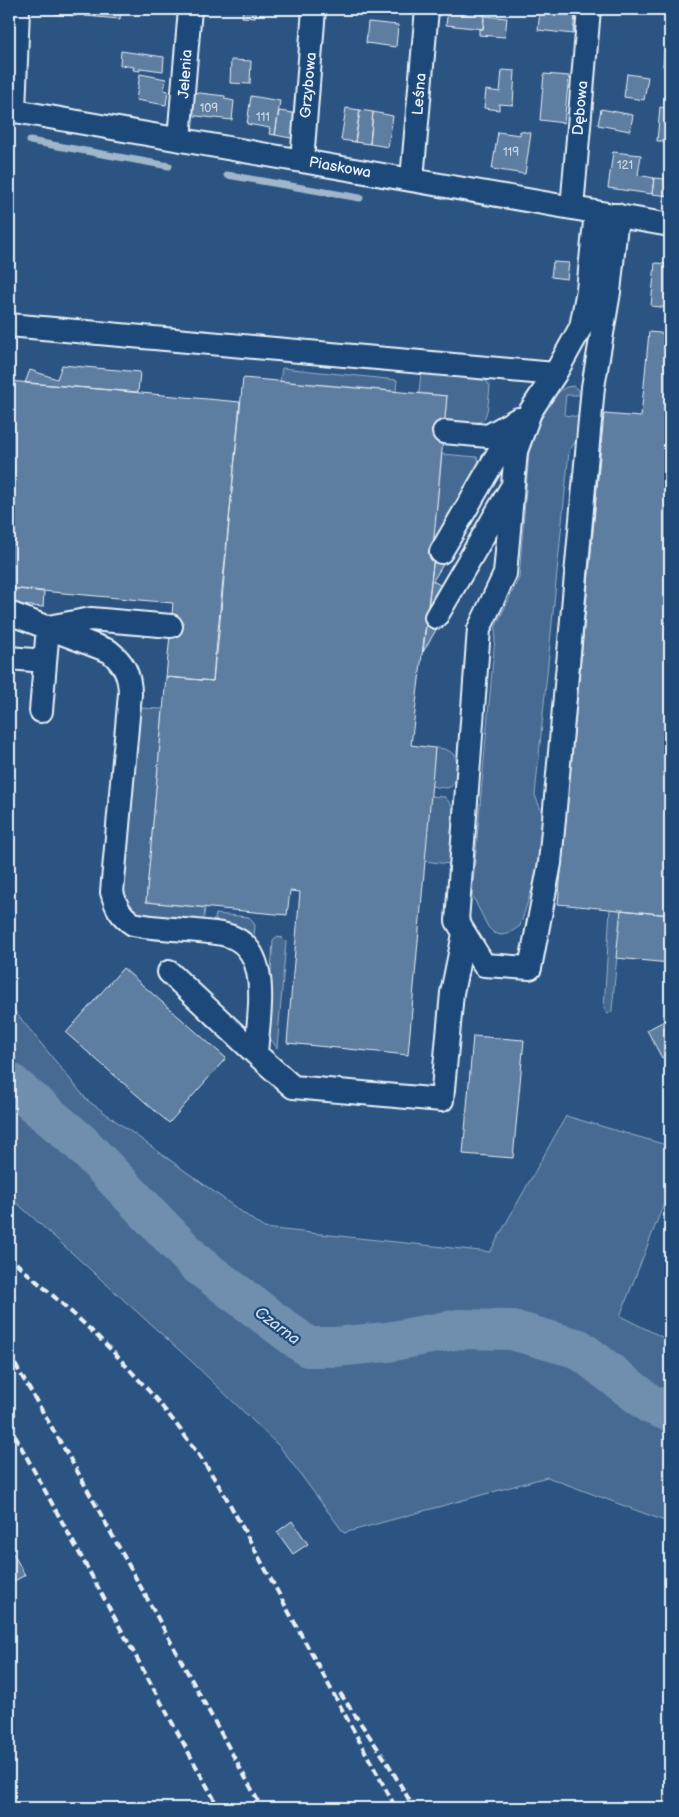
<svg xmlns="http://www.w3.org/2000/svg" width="679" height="1817" font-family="'Balsamiq Sans',sans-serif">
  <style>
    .green { fill: #476b93; stroke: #98aec6 }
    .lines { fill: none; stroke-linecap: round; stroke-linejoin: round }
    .stream { stroke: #a0b6cb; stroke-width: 7 }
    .river { stroke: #708ead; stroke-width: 40 }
    .building { fill: #5d7da1; stroke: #e8f1f8 }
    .minor-casing { stroke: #e8f1f8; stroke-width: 26 }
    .minor { stroke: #1f4a7a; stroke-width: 22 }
    .rail { stroke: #e8f1f8; stroke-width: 4; stroke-dasharray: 8 4; stroke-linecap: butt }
    .labels { text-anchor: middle; stroke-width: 4.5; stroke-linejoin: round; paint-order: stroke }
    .number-label { font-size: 12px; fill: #c5d4e2 }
    .street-label { font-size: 15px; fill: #e8f1f8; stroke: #1f4a7a }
    .water-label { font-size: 16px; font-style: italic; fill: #d0dde9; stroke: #1f4a7a }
  </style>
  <rect width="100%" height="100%" fill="#2b5482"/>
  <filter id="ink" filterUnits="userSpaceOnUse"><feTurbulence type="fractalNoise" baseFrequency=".02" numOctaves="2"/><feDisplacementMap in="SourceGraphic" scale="10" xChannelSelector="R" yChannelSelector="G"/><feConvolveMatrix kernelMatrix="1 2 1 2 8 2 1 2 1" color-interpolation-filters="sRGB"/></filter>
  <g filter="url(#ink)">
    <path class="green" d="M 282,368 L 397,380 L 396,391 L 280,381 Z
      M 421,373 L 484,378 L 490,386 C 486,429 487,424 445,420 L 447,396 L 419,393 Z
      M 573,386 L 577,389 L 582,395 L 566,395 L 564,415 L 581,417 L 580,435 L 569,451 L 535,795 L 544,818 L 540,852 L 537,873 L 520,926 L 508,934 L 501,935 L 494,933 L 488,927 L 472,895 L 496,626 L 519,578 L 529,452 L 538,426 L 552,397 L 566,387 Z
      M 442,454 L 477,457 L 480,463 L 433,547 Z
      M 139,708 L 163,709 L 146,902 L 205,908 L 203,924 L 136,915 L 125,901 L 122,888 Z
      M 435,748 C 441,748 448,749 453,754 C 460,761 459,786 447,788 C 442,788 436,787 431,786 Z
      M 430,796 L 445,797 L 453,807 L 449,864 L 424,861 Z
      M 610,909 L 621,910 L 612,1011 L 608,1014 L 604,1009 Z
      M 216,914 L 249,917 L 255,925 L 254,938 L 241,930 L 214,925 Z
      M 276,937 L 282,938 L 286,942 L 277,1048 L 267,1034 L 273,940 Z
      M 9,1004 L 87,1100 L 264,1228 L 490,1252 L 566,1116 L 670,1146 L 670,1188 L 620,1316 L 670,1341 L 670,1523 L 547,1477 L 344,1533 L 280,1447 L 189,1359 L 9,1196 Z"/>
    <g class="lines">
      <path class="stream" d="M 30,141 L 169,166
        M 227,175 L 360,198"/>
      <path class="river" d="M 9,1082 L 80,1142 L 197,1264 L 308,1347 L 335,1347 L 387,1342 L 459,1329 L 512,1330 L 579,1349 L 650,1404 L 670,1412"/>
    </g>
    <path class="building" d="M 37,9 L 77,9 L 76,16 L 55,14 L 56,12 L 37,11 Z
      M 86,9 L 121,9 L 120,19 L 85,16 Z
      M 243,9 L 256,9 L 255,18 L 242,17 Z
      M 448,9 L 485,9 L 483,29 L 446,25 Z
      M 540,10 L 575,14 L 573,34 L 538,30 Z
      M 484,16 L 507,18 L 505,37 L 479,35 L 479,29 L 483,29 Z
      M 368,22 L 398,25 L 396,47 L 366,43 Z
      M 666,33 L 670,34 L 670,67 L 663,66 Z
      M 121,51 L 164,57 L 163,71 L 140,68 L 140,71 L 133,70 L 134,67 L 120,65 Z
      M 231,60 L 251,61 L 250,84 L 230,83 Z
      M 502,70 L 515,71 L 513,105 L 499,104 L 499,110 L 484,108 L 486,90 L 500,92 Z
      M 140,74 L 166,79 L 164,90 L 168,91 L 166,105 L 136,100 Z
      M 544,74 L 569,76 L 564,123 L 540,120 Z
      M 627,74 L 648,77 L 644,100 L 624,97 Z
      M 191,92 L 225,96 L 225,99 L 234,101 L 232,120 L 188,115 Z
      M 251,96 L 280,101 L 275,135 L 269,134 L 270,128 L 247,124 Z
      M 660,107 L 670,109 L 670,122 L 666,122 L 664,141 L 657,141 Z
      M 346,108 L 360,110 L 355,142 L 341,140 Z
      M 601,109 L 633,115 L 630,131 L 598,125 Z
      M 360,110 L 373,112 L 370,144 L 355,142 Z
      M 279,111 L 299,114 L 296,139 L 275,135 Z
      M 373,112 L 393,116 L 388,147 L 370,144 Z
      M 520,131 L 531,133 L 525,174 L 492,169 L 498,132 L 520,135 Z
      M 613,152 L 641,155 L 638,175 L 654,178 L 652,194 L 608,188 Z
      M 666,171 L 670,172 L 670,196 L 652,194 L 654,178 L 665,179 Z
      M 553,262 L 569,263 L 567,279 L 551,277 Z
      M 655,263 L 670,264 L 670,308 L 651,306 Z
      M 649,332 L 670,334 L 670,915 L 558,904 L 604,414 L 641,417 Z
      M 62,365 L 140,372 L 138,392 L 25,383 L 30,370 L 57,379 Z
      M 243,378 L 447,396 L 433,547 L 435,548 L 411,745 L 435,748 L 408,1055 L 287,1043 L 300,892 L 290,891 L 287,915 L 146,902 L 166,677 L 213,681 Z
      M 9,381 L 240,402 L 217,654 L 215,654 L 213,681 L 166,677 L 173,603 L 9,588 Z
      M 435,548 L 448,556 L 433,581 L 445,588 L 442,620 L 423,652 Z
      M 9,588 L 44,592 L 43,607 L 9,604 Z
      M 621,910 L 670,915 L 670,963 L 616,958 Z
      M 123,968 L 226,1058 L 169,1123 L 66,1033 Z
      M 670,1018 L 670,1054 L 662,1058 L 647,1030 Z
      M 473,1036 L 524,1040 L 513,1158 L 463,1154 Z
      M 292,1521 L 308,1544 L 293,1554 L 277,1532 Z
      M 9,1546 L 25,1575 L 9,1584 Z"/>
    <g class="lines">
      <g class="minor-casing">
        <path id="minor" d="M 9,110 L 670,225
          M 14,111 L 18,9
          M 179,139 L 190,9
          M 302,161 L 314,9
          M 412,179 L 427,9
          M 572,208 L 589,9
          M 596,212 L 588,290 L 581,327 L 555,374 L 530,412 L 516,451 L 505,574 L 479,629 L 457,921 L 484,965 L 530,968 L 550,863 L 593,387 L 609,292 L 617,215
          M 9,325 L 555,374
          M 444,432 L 488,436 L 518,419
          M 441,552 L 500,450 L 519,425
          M 9,613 L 109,651 C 124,663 130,675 130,694 L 112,892 C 116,907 120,915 133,924 C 162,930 192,929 222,934 C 275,944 258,1015 256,1054
          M 436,617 L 510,490
          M 9,658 L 45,661
          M 41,711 L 48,627 L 91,619 L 171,626
          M 169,972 L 256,1054 L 293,1087 L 442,1100 L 452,993 L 464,934"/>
      </g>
      <use href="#minor" class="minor"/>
      <path class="rail" d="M 16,1263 C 54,1297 94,1330 128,1368 C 166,1408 199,1452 227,1499 L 396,1808
        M 9,1354 L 76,1469 L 262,1808
        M 9,1425 L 219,1808
        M 340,1693 L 387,1762 L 414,1808"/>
    </g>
  </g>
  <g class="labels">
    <g class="number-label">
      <text x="209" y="112">109</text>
      <text x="263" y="121">111</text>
      <text x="511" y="156">119</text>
      <text x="625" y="169">121</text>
    </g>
    <g class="street-label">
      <text transform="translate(185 74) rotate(-86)" y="5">Jelenia</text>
      <text transform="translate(308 85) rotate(-85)" y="5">Grzybowa</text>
      <text transform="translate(419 94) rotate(-85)" y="5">Leśna</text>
      <text transform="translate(580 108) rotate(-85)" y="5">Dębowa</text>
      <text transform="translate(340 167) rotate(10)" y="5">Piaskowa</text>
    </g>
    <g class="water-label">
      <text transform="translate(278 1325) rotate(37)" y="6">Czarna</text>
    </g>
  </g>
  <rect width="679" height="1817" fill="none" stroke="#1f4a7a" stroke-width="30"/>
  <rect x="15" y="15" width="649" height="1787" fill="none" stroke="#e8f1f8" stroke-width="2" filter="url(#ink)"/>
</svg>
